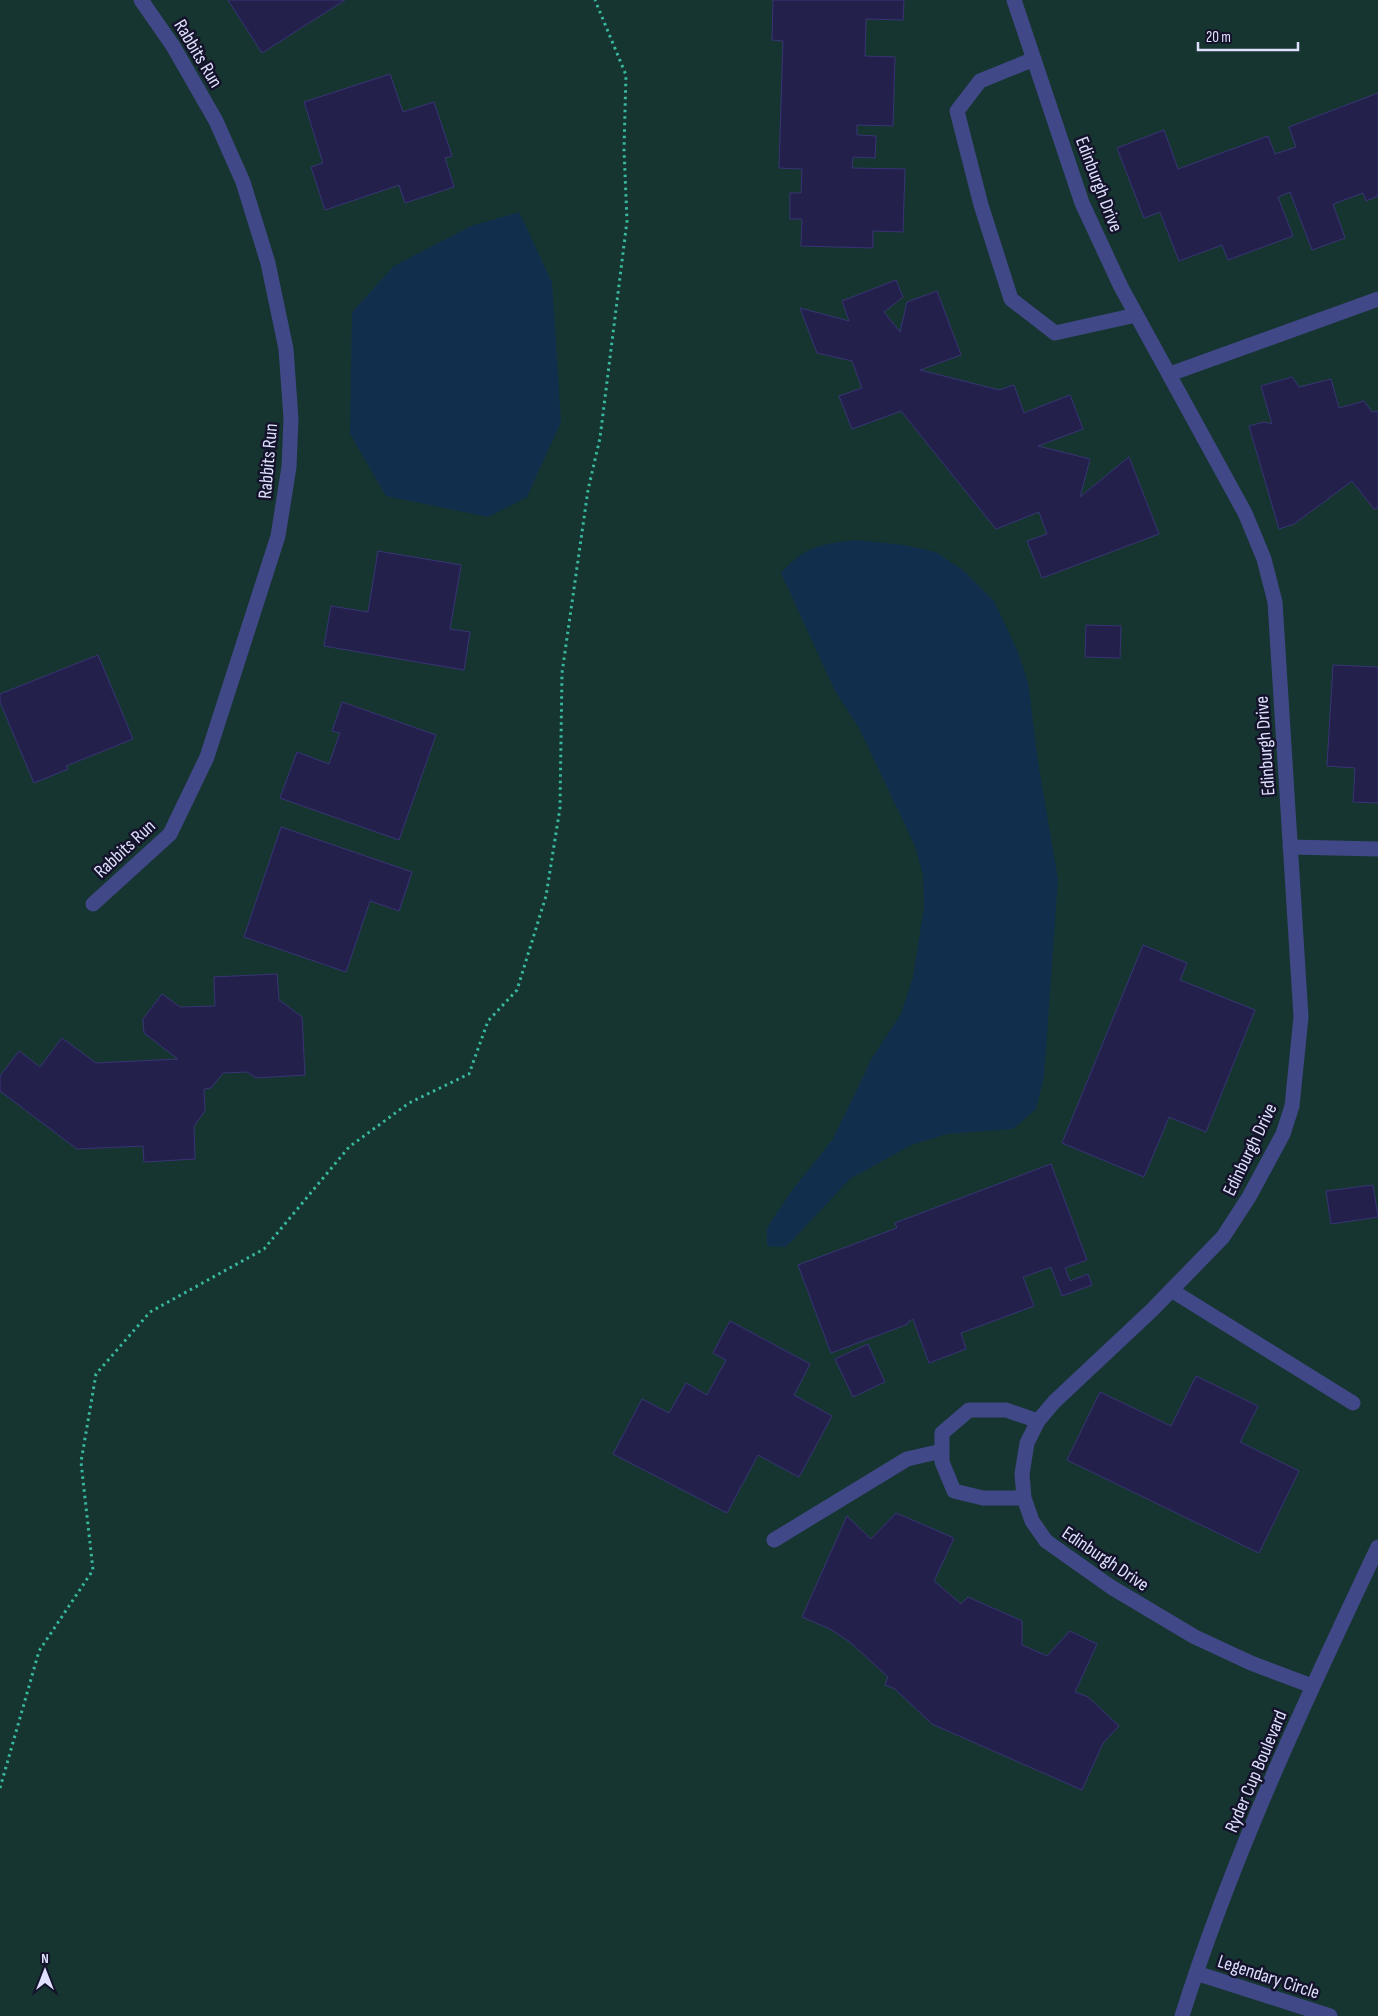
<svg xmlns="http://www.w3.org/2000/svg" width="1378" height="2016" font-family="'Sofia Sans Condensed',sans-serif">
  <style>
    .green { fill: #163530 }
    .water { fill: #112f4c }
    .building { fill: #23204b; stroke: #383476 }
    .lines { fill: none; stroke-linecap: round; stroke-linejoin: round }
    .path { stroke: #38b89f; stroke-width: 3; stroke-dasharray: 2.5 4; stroke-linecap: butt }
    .minor { stroke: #414887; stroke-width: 15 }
    .labels { text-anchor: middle; stroke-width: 5; stroke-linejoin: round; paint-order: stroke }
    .street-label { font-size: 19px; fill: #dfe0fd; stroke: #14132b }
  </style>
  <rect width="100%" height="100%" fill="#14132b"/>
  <path class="green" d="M 0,0 L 1378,0 L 1378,2016 L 0,2016 Z"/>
  <path class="water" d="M 519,212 L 552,282 L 561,422 L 527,497 L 488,517 L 386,496 L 350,434 L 352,312 L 394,266 L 471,226 Z
    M 856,540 L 904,545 L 936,552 L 964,571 L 994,601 L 1017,650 L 1028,682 L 1038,762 L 1058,879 L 1044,1077 L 1036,1109 L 1013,1129 L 947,1134 L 911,1145 L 850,1179 L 786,1247 L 767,1246 L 767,1228 L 790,1193 L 833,1139 L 872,1058 L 901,1014 L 913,977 L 924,907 L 923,875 L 915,846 L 859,728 L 835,691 L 781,573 C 805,546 821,544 856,540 Z"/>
  <path class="building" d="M 228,0 L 345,0 L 262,53 Z
    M 773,0 L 904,0 L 903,20 L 866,19 L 865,56 L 895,57 L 893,126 L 857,125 L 857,135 L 876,136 L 875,158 L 853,157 L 852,168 L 905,169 L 903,232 L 873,231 L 873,248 L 801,246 L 802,219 L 790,219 L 790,193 L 801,193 L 802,169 L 779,168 L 783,41 L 772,40 Z
    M 390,74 L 403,112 L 434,102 L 452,156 L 445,158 L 454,187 L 405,203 L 399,185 L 325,210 L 311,167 L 323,163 L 304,102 Z
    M 1378,93 L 1378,196 L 1366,201 L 1363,193 L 1333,204 L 1345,238 L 1312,250 L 1290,192 L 1278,197 L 1293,236 L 1228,260 L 1222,245 L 1179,261 L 1160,212 L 1144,218 L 1117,148 L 1164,130 L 1178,169 L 1268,136 L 1275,154 L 1296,147 L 1289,127 Z
    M 896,280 L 903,297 L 884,312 L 900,332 L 907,302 L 937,291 L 961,355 L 920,370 L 999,390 L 1014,385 L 1024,413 L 1070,395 L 1083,429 L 1038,446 L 1090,459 L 1080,497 L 1129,457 L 1159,534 L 1042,578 L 1027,541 L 1047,534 L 1039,512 L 996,529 L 901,411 L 852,429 L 839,396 L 862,388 L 852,361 L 817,353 L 800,308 L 849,321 L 842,301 Z
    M 1292,377 L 1299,387 L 1331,379 L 1339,408 L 1364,401 L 1372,412 L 1378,411 L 1378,508 L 1374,509 L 1352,481 L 1294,524 L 1279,529 L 1249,426 L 1264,422 L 1272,424 L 1261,386 Z
    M 378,551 L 461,565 L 450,629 L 470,632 L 464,670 L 324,646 L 331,606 L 368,612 Z
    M 1086,625 L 1121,626 L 1120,658 L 1085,657 Z
    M 98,655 L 133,739 L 66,766 L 68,769 L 34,783 L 0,702 L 0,694 Z
    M 1333,665 L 1378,667 L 1378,803 L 1353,802 L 1355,768 L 1327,766 Z
    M 342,702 L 436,735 L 399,840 L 280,798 L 297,752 L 329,764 L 340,733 L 332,731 Z
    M 281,827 L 412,872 L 399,911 L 370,901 L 346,972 L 244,937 Z
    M 1143,945 L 1187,963 L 1180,980 L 1255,1010 L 1206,1132 L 1169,1117 L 1144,1177 L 1062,1143 Z
    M 277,974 L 279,1000 L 302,1017 L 305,1075 L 256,1078 L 247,1072 L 223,1073 L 211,1088 L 204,1089 L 205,1111 L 194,1126 L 195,1159 L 144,1162 L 143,1146 L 77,1149 L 0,1091 L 0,1076 L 19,1051 L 40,1067 L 62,1038 L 96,1063 L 178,1059 L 144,1033 L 143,1019 L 162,994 L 180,1007 L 215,1006 L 214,977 Z
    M 1051,1164 L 1087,1260 L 1065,1268 L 1070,1281 L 1088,1274 L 1092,1285 L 1062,1296 L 1051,1267 L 1023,1277 L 1034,1306 L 961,1333 L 966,1349 L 929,1363 L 913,1319 L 908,1322 L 908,1324 L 831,1353 L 798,1265 L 897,1228 L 895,1223 Z
    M 1373,1185 L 1378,1217 L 1331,1224 L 1326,1191 Z
    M 730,1321 L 810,1364 L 794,1395 L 832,1416 L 799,1477 L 758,1455 L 727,1513 L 613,1454 L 642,1399 L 669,1413 L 686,1383 L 707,1395 L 726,1360 L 713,1353 Z
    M 868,1344 L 885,1382 L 853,1397 L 835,1359 Z
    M 1196,1376 L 1258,1406 L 1240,1442 L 1299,1471 L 1259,1553 L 1067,1460 L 1100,1392 L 1171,1426 Z
    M 896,1513 L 954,1538 L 934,1581 L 961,1604 L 968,1597 L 1022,1621 L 1022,1645 L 1047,1656 L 1070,1631 L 1097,1644 L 1075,1692 L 1088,1697 L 1119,1726 L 1103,1743 L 1082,1790 L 932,1724 L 895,1689 L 885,1685 L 888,1677 L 850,1642 L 830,1629 L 802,1617 L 847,1516 L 871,1539 Z"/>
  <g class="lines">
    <path class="path" d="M 0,1788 L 39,1651 L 93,1570 L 81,1462 L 96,1374 L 150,1312 L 264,1249 L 349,1147 L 409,1103 L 469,1074 L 488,1021 L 517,990 L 546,896 L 560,808 L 562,673 L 588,490 L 600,438 L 627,221 L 624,149 L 626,75 L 595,0"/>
    <path class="minor" d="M 1014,0 L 1082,203 L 1121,287 L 1245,513 L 1264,559 L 1275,602 L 1301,1017 L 1292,1106 L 1283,1134 L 1249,1197 L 1223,1237 L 1152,1310 L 1054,1402 L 1038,1421 L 1027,1443 L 1022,1474 L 1024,1498 L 1032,1521 L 1046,1541 L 1111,1587 L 1195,1637 L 1251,1663 L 1312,1686
      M 1034,59 L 980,81 L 957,111 L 981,205 L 1011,299 L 1055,333 L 1136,315
      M 1170,374 L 1378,299
      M 1290,847 L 1378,849
      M 93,904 L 170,834 L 207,757 L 278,536 L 289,467 L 291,419 L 286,349 L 268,263 L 243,182 L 216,121 L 173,46 L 141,0
      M 1171,1290 L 1353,1403
      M 1024,1498 L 983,1498 L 954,1491 L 942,1462 L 942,1433 L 969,1410 L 1006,1410 L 1038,1421
      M 774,1540 L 907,1459 L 942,1451
      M 1196,1973 L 1330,2016
      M 1182,2016 C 1233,1854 1306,1699 1378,1547"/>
  </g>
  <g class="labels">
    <g class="street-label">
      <text transform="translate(199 53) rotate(59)" y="7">Rabbits Run</text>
      <text transform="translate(1100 184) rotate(69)" y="7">Edinburgh Drive</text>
      <text transform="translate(267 461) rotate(-85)" y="7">Rabbits Run</text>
      <text transform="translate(1264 746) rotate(-94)" y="7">Edinburgh Drive</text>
      <text transform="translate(124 848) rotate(-43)" y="7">Rabbits Run</text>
      <text transform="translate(1249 1149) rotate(-64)" y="7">Edinburgh Drive</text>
      <text transform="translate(1106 1558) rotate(34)" y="7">Edinburgh Drive</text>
      <text transform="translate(1255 1771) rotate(-67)" y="7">Ryder Cup Boulevard</text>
      <text transform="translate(1269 1976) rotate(18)" y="7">Legendary Circle</text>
    </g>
  </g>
  <g transform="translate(45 1971)" stroke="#14132b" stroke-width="4" paint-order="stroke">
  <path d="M0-4L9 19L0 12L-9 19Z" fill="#dfe0fd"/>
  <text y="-8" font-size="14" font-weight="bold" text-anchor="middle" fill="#dfe0fd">N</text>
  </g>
  <path d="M1198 42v8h100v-8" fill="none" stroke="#dfe0fd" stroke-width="2.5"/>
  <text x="1206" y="42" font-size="15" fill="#dfe0fd" stroke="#14132b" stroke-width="4" paint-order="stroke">20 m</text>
</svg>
